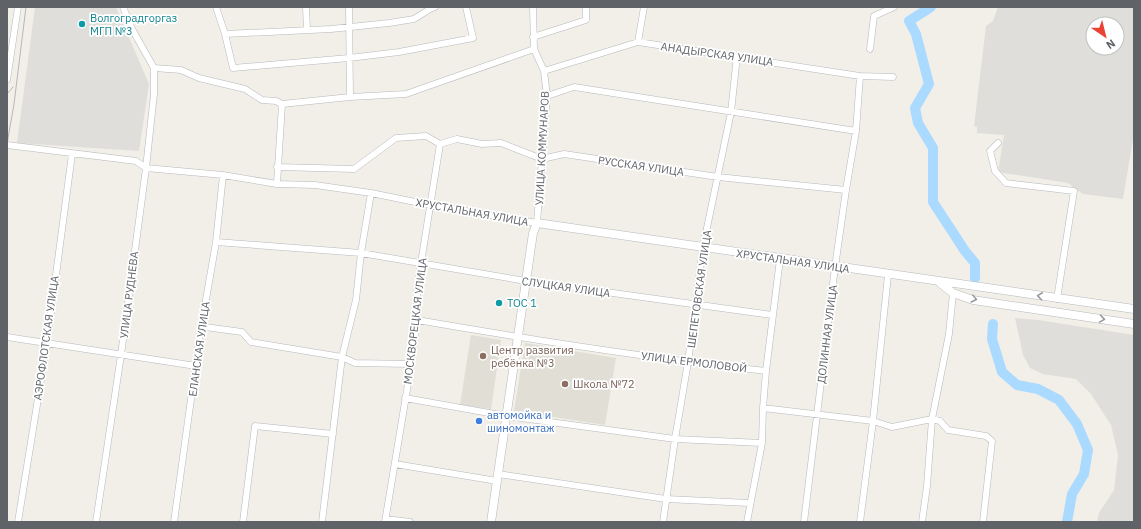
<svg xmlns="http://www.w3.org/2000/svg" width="1141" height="529" font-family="'IBM Plex Sans',sans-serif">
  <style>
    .industrial { fill: #e0deda; fill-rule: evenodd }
    .education { fill: #e1ded6 }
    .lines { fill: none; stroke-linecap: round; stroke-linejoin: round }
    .river { stroke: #aadaff; stroke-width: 10 }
    .minor-casing { stroke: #b5b8bc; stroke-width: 7 }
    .tertiary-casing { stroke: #b5b8bc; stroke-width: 9 }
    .minor { stroke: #fff; stroke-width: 6 }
    .tertiary { stroke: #fff; stroke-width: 8 }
    .tram { stroke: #b6b7b8; stroke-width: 1 }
    .oneway { stroke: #979a9d }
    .culture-dot { fill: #0f9aa8; stroke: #fff; stroke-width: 1.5 }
    .education-dot { fill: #8d6e63; stroke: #fff; stroke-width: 1.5 }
    .shop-dot { fill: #3f7fe0; stroke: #fff; stroke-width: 1.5 }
    .labels { text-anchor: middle; stroke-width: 3.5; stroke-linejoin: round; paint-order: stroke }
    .culture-label { font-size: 11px; fill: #0d838f; stroke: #fff; text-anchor: start }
    .street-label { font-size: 11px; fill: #5f6368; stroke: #fff }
    .education-label { font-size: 11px; fill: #785e54; stroke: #fff; text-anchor: start }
    .shop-label { font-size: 11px; fill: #366cbe; stroke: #fff; text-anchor: start }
  </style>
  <rect width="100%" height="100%" fill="#f1efe8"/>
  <path class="industrial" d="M 35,7 L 116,7 L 149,84 L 139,151 L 17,143 Z
    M 998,7 L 1134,7 L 1134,133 L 1123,199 L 1083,194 L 1068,183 L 998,172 L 1004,135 L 977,133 L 977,127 L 974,126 L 986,26 L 993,21 ZM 1093,24 L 1117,24 L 1117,48 L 1093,48 Z
    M 1015,318 L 1038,320 L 1134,335 L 1134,522 L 1097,522 L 1099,513 L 1114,490 L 1118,455 L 1111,425 L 1091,394 L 1076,379 L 1043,374 L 1030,368 L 1023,355 Z"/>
  <path class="education" d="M 471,335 L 501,340 L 491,409 L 460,405 Z
    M 525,343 L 616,358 L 605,425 L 514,411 Z"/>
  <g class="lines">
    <path class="river" d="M 931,7 L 909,21 L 916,34 L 929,84 L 915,108 L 918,123 L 933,148 L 933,202 L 965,251 L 975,263 L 975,278
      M 993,324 L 992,339 L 1002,372 L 1017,385 L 1038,389 L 1059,400 L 1077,424 L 1088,450 L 1084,474 L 1072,494 L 1067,522"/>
    <g class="minor-casing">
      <path id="minor" d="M 216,7 L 225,34 L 233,68 L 349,58 L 399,52 L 473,38 L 466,7
        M 306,7 L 307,30
        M 349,7 L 350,97
        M 225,34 L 331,29 L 389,23 L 414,19 L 430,9 L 435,7
        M 533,37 L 586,20 L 586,7
        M 638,42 L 644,7
        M 870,49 L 874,16 L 894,7
        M 154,68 L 181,70 L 199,78 L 245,89 L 262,100 L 276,101 L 282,104 L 350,97 L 406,94 L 534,49
        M 544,71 L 638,42 L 860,76 L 893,77
        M 7,80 L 18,7
        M 547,96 L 574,87 L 856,131
        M 998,143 L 990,151 L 995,171 L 1006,183 L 1074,191 L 1057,299
        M 440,144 L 457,139 L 482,144 L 501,143 L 542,159 L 564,154 L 718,177 L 846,190
        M 7,145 L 136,161 L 146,168 L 223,175 L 277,184 L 315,185 L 371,193 L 430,205 L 537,223 L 547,96 L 544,71 L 534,49 L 533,7
        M 277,167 L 354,169 L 396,138 L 426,136 L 440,144
        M 277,184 L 282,104
        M 216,242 L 361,253 L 526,281 L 772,315
        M 417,320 C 533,340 649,358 766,371 L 763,408 L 873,421 L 892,427 L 932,419 L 940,421 L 948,430 L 986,436 L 992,441 L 983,522
        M 201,333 L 205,327 L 242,332 L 251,342 L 342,357 L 355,363 L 410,364
        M 7,337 L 196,366
        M 766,371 L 780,259
        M 405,398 L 506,416 L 675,439 L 762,443
        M 395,464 L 497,481
        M 498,474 L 666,499 L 749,503
        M 386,519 L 410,522
        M 18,522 L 47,343 L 72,154
        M 96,522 L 121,355 L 146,168 L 154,94 L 154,68 L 132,29 L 123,7
        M 174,522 L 200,334 L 216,242 L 223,175
        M 243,522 L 255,426 L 333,434
        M 322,522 L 342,357 L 356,300 L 361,253 L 371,193
        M 385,522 L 407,390 L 417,320 L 417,292 L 421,263 L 440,144
        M 663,522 L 675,439 L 688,362 L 703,247 L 731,112 L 737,56
        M 747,522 L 762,443 L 763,408
        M 804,522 L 835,267 L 846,190 L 856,131 L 860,76
        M 860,522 L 873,421 L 888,275
        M 922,522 L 927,486 L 932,419 L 949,334 L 953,293"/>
    </g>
    <g class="tertiary-casing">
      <path id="tertiary" d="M 940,283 L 953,293 L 973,300 L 1134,324
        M 491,522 L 533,233 L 537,223 L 1134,309"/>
    </g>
    <use href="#minor" class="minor"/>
    <use href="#tertiary" class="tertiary"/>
    <path class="tram" d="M 7,94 L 13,87
      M 7,144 L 14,104 L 26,7"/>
  </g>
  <defs><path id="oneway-chevron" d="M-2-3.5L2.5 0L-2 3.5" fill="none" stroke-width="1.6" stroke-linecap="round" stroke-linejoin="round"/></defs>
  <g class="oneway">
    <use href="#oneway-chevron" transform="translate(1040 296) rotate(-172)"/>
    <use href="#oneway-chevron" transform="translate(974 299) rotate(14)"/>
    <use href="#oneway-chevron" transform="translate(1102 319) rotate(9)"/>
  </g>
  <g class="culture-dot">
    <circle cx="82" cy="24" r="4"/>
    <circle cx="499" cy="303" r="4"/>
  </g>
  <g class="education-dot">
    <circle cx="483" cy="356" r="4"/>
    <circle cx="565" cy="384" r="4"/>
  </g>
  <circle class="shop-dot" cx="479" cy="421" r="4"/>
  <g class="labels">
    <g class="culture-label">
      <text x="90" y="22">Волгоградгоргаз<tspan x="90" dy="13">МГП №3</tspan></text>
      <text x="507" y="307">ТОС 1</text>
    </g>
    <g class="street-label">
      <text transform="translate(717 54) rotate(8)" y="4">АНАДЫРСКАЯ УЛИЦА</text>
      <text transform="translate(542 148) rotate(-87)" y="4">УЛИЦА КОММУНАРОВ</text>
      <text transform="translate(641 166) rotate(8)" y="4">РУССКАЯ УЛИЦА</text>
      <text transform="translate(472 212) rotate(10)" y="4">ХРУСТАЛЬНАЯ УЛИЦА</text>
      <text transform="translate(793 261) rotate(8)" y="4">ХРУСТАЛЬНАЯ УЛИЦА</text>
      <text transform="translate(566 287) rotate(8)" y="4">СЛУЦКАЯ УЛИЦА</text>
      <text transform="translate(699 289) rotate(-82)" y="4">ШЕПЕТОВСКАЯ УЛИЦА</text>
      <text transform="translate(129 295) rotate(-83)" y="4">УЛИЦА РУДНЕВА</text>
      <text transform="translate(415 321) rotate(-83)" y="4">МОСКВОРЕЦКАЯ УЛИЦА</text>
      <text transform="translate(827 334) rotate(-83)" y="4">ДОЛИННАЯ УЛИЦА</text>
      <text transform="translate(46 338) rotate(-82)" y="4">АЭРОФЛОТСКАЯ УЛИЦА</text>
      <text transform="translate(199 349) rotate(-82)" y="4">ЕЛАНСКАЯ УЛИЦА</text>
      <text transform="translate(694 362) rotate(7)" y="4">УЛИЦА ЕРМОЛОВОЙ</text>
    </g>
    <g class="education-label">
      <text x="491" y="354">Центр развития<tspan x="491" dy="13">ребёнка №3</tspan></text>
      <text x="573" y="388">Школа №72</text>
    </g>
    <g class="shop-label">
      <text x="487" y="419">автомойка и<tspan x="487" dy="13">шиномонтаж</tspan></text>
    </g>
  </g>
  <rect width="1141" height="529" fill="none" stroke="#5f6368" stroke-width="16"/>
  <g transform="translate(1105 36) rotate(145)"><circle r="19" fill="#ffffff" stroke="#bfc1c3"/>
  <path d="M0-3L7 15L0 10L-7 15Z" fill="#ea4335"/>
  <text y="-6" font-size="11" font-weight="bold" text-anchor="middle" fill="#5f6368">N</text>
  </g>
</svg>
